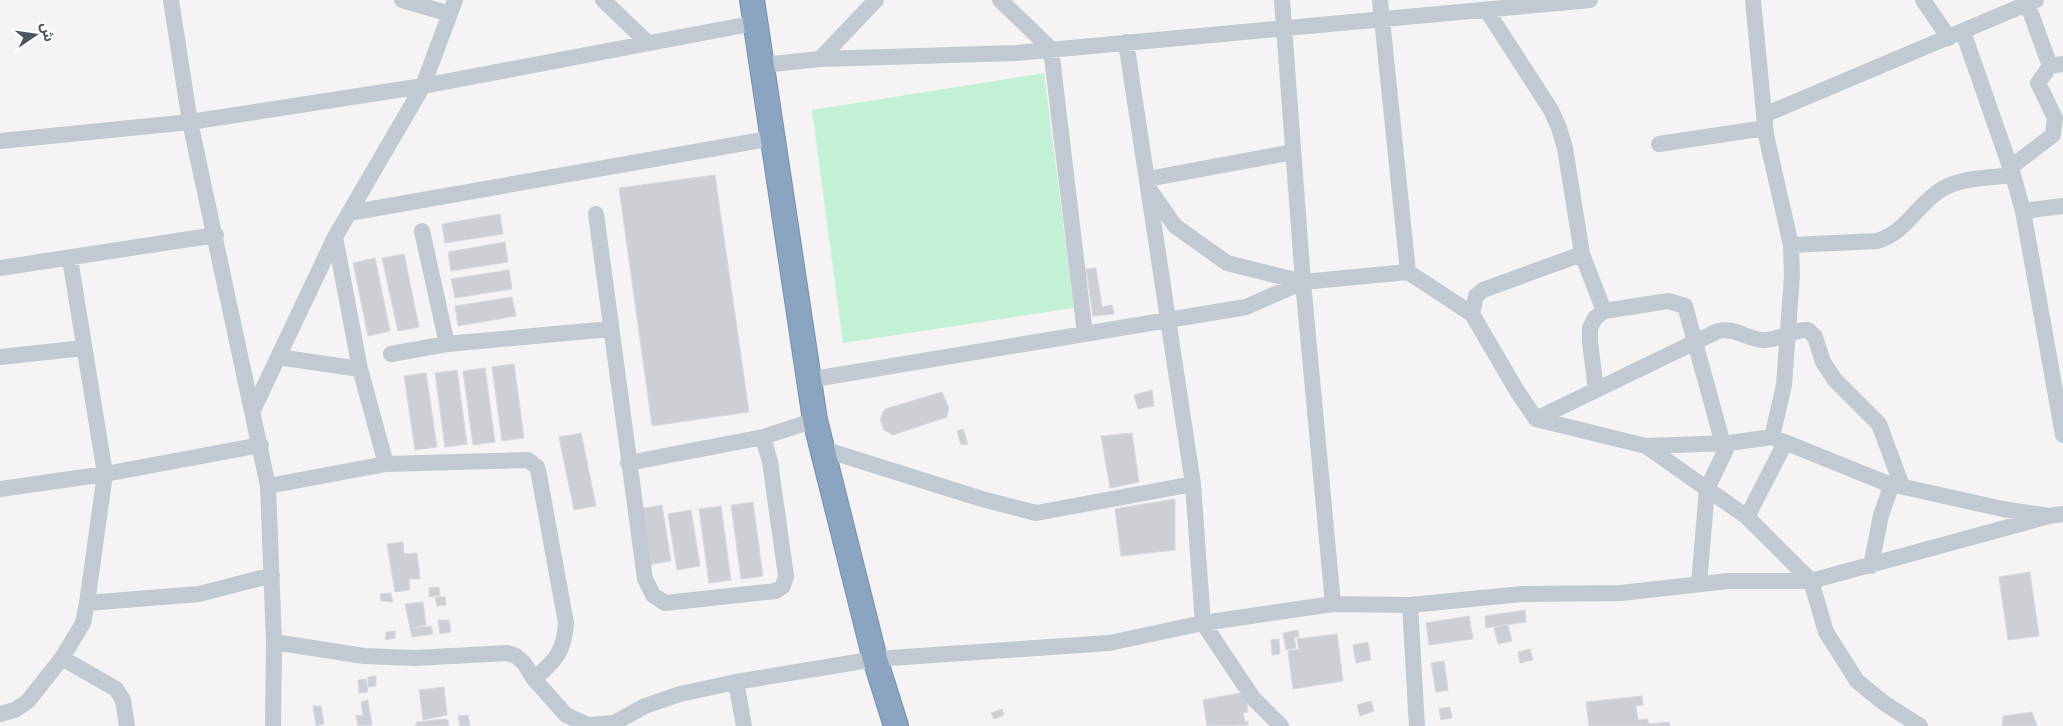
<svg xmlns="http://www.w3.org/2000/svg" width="2063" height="726" font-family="'Exo 2','Noto Sans Arabic',sans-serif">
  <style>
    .green { fill: #c3f1d5 }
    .building { fill: #cdcfd5; stroke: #d7d9de }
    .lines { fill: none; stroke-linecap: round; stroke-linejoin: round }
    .highway-casing { stroke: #7690ad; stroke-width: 26 }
    .minor { stroke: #c1cad2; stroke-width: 16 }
    .highway { stroke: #8ba5c1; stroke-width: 24 }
  </style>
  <rect width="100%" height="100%" fill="#f5f3f3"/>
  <path class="green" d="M 1044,73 L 1074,308 L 843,343 L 812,110 Z"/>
  <path class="building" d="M 715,175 L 749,412 L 652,426 L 619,188 Z
    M 500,214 L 503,234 L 445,243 L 442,224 Z
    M 505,242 L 508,262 L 451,271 L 448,252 Z
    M 404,254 L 419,327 L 398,331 L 382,258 Z
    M 375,258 L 390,331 L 368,336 L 353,263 Z
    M 1096,268 L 1102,307 L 1112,305 L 1114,314 L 1093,316 L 1086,269 Z
    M 509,270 L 512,289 L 455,298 L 451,279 Z
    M 512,297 L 516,316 L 458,326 L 455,306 Z
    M 514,364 L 524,438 L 502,441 L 492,367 Z
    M 485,368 L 495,442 L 473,445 L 463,371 Z
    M 457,370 L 467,444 L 445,447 L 435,373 Z
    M 426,373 L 437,447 L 415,450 L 404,376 Z
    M 1152,390 L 1154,406 L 1138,409 L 1134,395 Z
    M 942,392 L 949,408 L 947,417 L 893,435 L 884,430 L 880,419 L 885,409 Z
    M 963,429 L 968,444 L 961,445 L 957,431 Z
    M 581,433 L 596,506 L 574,510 L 559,437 Z
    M 1132,433 L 1139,482 L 1110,488 L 1101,436 Z
    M 1175,499 L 1175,550 L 1121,556 L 1115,509 Z
    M 753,502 L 763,576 L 741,579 L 731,505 Z
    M 662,505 L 671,561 L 647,565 L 639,509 Z
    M 721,506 L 731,580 L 709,583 L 699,509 Z
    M 691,510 L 700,566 L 677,570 L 668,514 Z
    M 403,542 L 404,554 L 417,553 L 420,579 L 409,579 L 410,590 L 395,592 L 387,544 Z
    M 2030,572 L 2039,636 L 2008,640 L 1999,577 Z
    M 439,587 L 440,595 L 429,597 L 429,588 Z
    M 391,593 L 393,602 L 381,601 L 380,594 Z
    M 435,597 L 445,597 L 446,605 L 437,606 Z
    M 423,602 L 426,625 L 410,628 L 405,604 Z
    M 1525,610 L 1526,622 L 1486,628 L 1485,616 Z
    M 1469,616 L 1473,639 L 1429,645 L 1426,623 Z
    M 438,620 L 449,620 L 451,632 L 440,634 Z
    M 1508,625 L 1512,641 L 1498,644 L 1494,628 Z
    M 431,626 L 433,634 L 412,637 L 410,628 Z
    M 1298,630 L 1299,637 L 1294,637 L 1296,648 L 1286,650 L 1283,633 Z
    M 395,631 L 395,638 L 385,640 L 386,632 Z
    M 1337,634 L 1343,681 L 1293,689 L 1288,651 L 1299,649 L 1297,639 Z
    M 1279,639 L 1280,654 L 1272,655 L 1271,640 Z
    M 1368,642 L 1371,660 L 1356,663 L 1353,645 Z
    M 1530,649 L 1533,660 L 1520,663 L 1518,652 Z
    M 1444,661 L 1448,690 L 1436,692 L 1431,663 Z
    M 376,676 L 376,686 L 368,687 L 368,677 Z
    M 366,679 L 368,692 L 359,693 L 358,680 Z
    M 444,687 L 447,715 L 423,720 L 419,690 Z
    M 1245,692 L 1248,712 L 1243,713 L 1245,722 L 1248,721 L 1248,725 L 1207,726 L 1203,700 Z
    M 1642,696 L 1643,705 L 1636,706 L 1638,720 L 1647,719 L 1649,724 L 1669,722 L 1670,726 L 1589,726 L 1586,702 Z
    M 368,700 L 372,725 L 358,726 L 356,715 L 363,716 L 361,702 Z
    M 1371,701 L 1374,711 L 1360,716 L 1357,705 Z
    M 313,706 L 321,706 L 324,724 L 316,726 Z
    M 1450,707 L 1452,718 L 1441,720 L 1439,709 Z
    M 1002,709 L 1004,715 L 994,719 L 991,713 Z
    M 2032,712 L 2037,726 L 2002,726 L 2003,716 Z
    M 468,715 L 470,726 L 460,726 L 458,716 Z
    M 444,719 L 448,720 L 449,726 L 415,726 L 417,722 Z"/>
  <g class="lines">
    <g class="highway-casing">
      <path id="highway" d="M 752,0 L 815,420 L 875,659 L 896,726"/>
    </g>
    <path class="minor" d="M 171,0 L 190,122 L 268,486 L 274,642 L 273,726
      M 402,0 L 450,14
      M 603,0 L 647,42
      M 1000,0 L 1051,49 L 1085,334
      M 1282,0 L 1303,282 L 1333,604
      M 1380,0 L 1408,272
      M 1753,0 L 1766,135 L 1791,245 L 1792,276 L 1784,385 L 1772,437
      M 1923,0 L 1949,38
      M 2026,0 L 2050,66
      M 1487,11 L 1551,110 L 1559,128 L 1565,148 L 1582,254 L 1604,311
      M 1963,32 L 2013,175 L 2023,211 L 2063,435
      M 1126,42 L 1193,484 L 1203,623 L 1253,698 L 1281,726
      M 820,59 L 876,0
      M 763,65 L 820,59 L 1016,53 L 1590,0
      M 1764,115 L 2036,0
      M 0,141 L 190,122 L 423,86 L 755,23
      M 1659,144 L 1765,128
      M 2011,167 L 2053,135 L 2055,118 L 2038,83 L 2050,66 L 2063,64
      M 1148,179 L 1293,152
      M 1152,193 L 1175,226 L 1227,263 L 1303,282
      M 2023,211 L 2063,206
      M 349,213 L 773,138
      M 596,214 L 645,579 L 653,595 L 665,603 L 776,591 L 783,586 L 786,576 L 770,462 L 763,437
      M 422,231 L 447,344
      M 335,237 L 360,369 L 386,464
      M 1791,245 L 1877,241 C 1906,233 1917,204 1942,189 C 1962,177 1991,178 2013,175
      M 0,268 L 216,235
      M 1472,314 L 1476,296 L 1483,290 L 1582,254
      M 391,354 L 447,344 L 610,329
      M 0,357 L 84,348
      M 278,357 L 360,369
      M 808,380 L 1246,307 L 1303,282 L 1408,272 L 1472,314 L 1517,391 L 1536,419 L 1646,446 L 1729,443 L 1772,437 L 1886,483 L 2003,509 L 2049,516 L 2063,514
      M 1596,390 L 1590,342 L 1590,328 L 1595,318 L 1604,311 L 1668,301 L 1685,306 L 1723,444
      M 253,410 L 335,237 L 423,86 L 455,0
      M 1536,419 L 1718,331 C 1735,327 1746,339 1763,340 C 1779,341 1792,329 1808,330 L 1815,337 L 1823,362 L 1835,380 L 1879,424 L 1902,486
      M 1646,446 L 1747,517 L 1811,581 L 1826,632 L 1857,681 L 1884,703 L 1920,726
      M 823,449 L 982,499 L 1036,513 L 1193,484
      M 628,463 L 763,437 L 815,420
      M 268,486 L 386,464 L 528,460 L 537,467 L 539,475 L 566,623 C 564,652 556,660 534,679
      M 0,489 L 105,474 L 261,445
      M 1747,517 L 1785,443
      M 1871,566 L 1881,515 L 1892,484
      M 1699,584 L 1707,489 L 1729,443
      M 87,603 L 199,594 L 272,575
      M 1410,605 L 1417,726
      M 274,642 L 364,656 L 415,658 L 508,653 L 516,656 L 524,663 L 534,679 L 566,715 L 588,725 L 614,723 L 645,706 L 680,694 L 736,682 L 875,659 L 1109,643 L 1203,623 L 1333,604 L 1410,605 L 1522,594 L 1621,593 L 1728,581 L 1811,581 L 2049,516
      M 62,658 L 116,689 L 123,700 L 127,726
      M 736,682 L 744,726
      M 0,714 L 15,710 L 28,701 L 62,658 L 83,623 L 87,603 L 105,474 L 70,259"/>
    <use href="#highway" class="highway"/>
  </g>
  <g transform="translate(35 35) rotate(77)" stroke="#ffffff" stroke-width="4" paint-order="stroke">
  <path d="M0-4L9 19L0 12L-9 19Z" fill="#4a5661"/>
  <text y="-8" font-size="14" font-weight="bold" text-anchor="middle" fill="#4a5661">ش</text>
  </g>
</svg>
